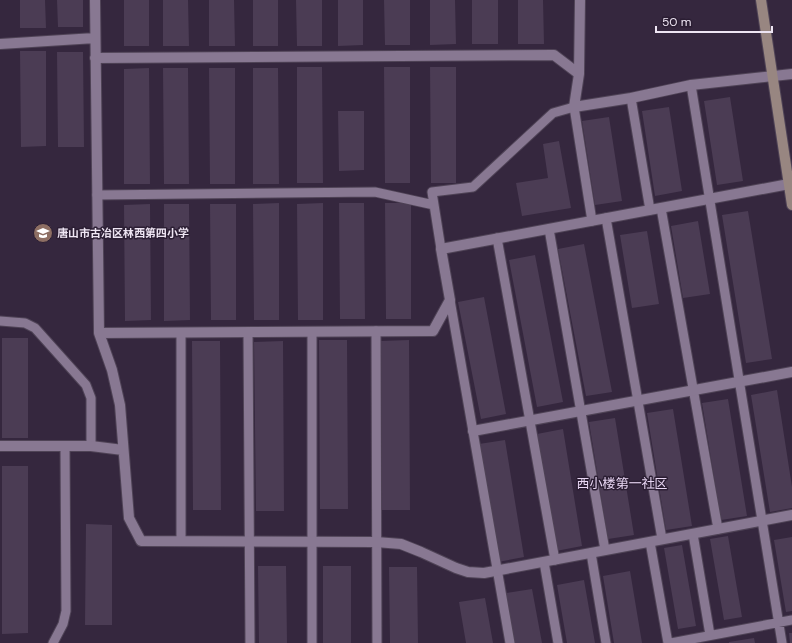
<svg xmlns="http://www.w3.org/2000/svg" width="792" height="643" font-family="'DM Sans','Noto Sans SC',sans-serif">
  <style>
    .building { fill: #4b3c54 }
    .lines { fill: none; stroke-linecap: round; stroke-linejoin: round }
    .lane-casing { stroke: #4f4356; stroke-width: 11 }
    .street-casing { stroke: #4f4356; stroke-width: 12 }
    .secondary-casing { stroke: #4f4356; stroke-width: 12 }
    .lane { stroke: #887892; stroke-width: 9 }
    .street { stroke: #887892; stroke-width: 10 }
    .secondary { stroke: #988681; stroke-width: 10 }
    .labels { text-anchor: middle; stroke-width: 3; stroke-linejoin: round; paint-order: stroke }
    .poi-label { font-size: 11px; font-weight: bold; fill: #eee5f3; stroke: #2b1e33; text-anchor: start }
    .quarter-label { font-size: 13px; fill: #e8d6f3; stroke: #2b1e33 }
  </style>
  <rect width="100%" height="100%" fill="#35273e"/>
  <path class="building" d="M 20,0 L 45,0 L 46,28 L 20,28 Z
    M 57,0 L 83,0 L 83,27 L 58,27 Z
    M 124,0 L 149,0 L 149,46 L 124,46 Z
    M 163,0 L 188,0 L 189,46 L 163,46 Z
    M 209,0 L 234,0 L 235,46 L 209,46 Z
    M 253,0 L 278,0 L 278,46 L 253,46 Z
    M 296,0 L 322,0 L 322,46 L 297,46 Z
    M 338,0 L 363,0 L 363,45 L 338,46 Z
    M 384,0 L 410,0 L 410,45 L 385,45 Z
    M 430,0 L 455,0 L 456,44 L 430,45 Z
    M 472,0 L 498,0 L 498,44 L 472,44 Z
    M 518,0 L 543,0 L 544,44 L 518,44 Z
    M 20,51 L 46,51 L 46,146 L 21,147 Z
    M 57,52 L 83,52 L 84,147 L 58,147 Z
    M 297,67 L 322,67 L 323,183 L 297,183 Z
    M 384,67 L 410,67 L 410,183 L 385,183 Z
    M 430,67 L 456,67 L 456,183 L 431,183 Z
    M 149,68 L 150,184 L 124,184 L 124,69 Z
    M 163,68 L 188,68 L 189,184 L 164,184 Z
    M 209,68 L 235,68 L 235,184 L 210,184 Z
    M 253,68 L 278,68 L 279,184 L 253,184 Z
    M 730,97 L 743,181 L 717,185 L 704,101 Z
    M 669,107 L 682,191 L 655,196 L 642,111 Z
    M 338,111 L 364,111 L 364,170 L 339,171 Z
    M 609,117 L 622,201 L 595,205 L 582,121 Z
    M 559,141 L 571,208 L 522,216 L 516,183 L 548,178 L 543,144 Z
    M 279,203 L 279,320 L 254,320 L 253,204 Z
    M 323,203 L 323,320 L 298,320 L 297,204 Z
    M 339,203 L 364,203 L 365,319 L 340,319 Z
    M 385,203 L 411,203 L 411,319 L 386,319 Z
    M 150,204 L 151,320 L 125,321 L 124,205 Z
    M 164,204 L 189,204 L 190,320 L 164,321 Z
    M 210,204 L 236,204 L 236,320 L 211,320 Z
    M 748,211 L 772,359 L 746,363 L 722,215 Z
    M 698,221 L 710,294 L 683,298 L 671,226 Z
    M 647,231 L 659,304 L 632,308 L 620,235 Z
    M 584,244 L 612,392 L 586,396 L 558,249 Z
    M 535,255 L 563,402 L 537,407 L 509,260 Z
    M 484,297 L 506,414 L 481,419 L 458,302 Z
    M 2,338 L 28,338 L 28,438 L 2,438 Z
    M 319,340 L 347,340 L 348,509 L 320,509 Z
    M 409,340 L 410,510 L 382,510 L 381,341 Z
    M 192,341 L 220,341 L 221,510 L 193,510 Z
    M 283,341 L 284,511 L 256,511 L 254,342 Z
    M 777,390 L 792,487 L 792,508 L 770,512 L 751,395 Z
    M 728,399 L 747,516 L 721,520 L 702,403 Z
    M 673,409 L 692,526 L 666,530 L 647,413 Z
    M 615,418 L 634,535 L 608,539 L 589,422 Z
    M 563,429 L 582,546 L 556,551 L 537,434 Z
    M 505,440 L 524,557 L 498,562 L 479,444 Z
    M 2,466 L 28,466 L 28,633 L 2,634 Z
    M 86,524 L 112,525 L 112,625 L 85,625 Z
    M 728,536 L 742,617 L 724,620 L 710,539 Z
    M 792,537 L 792,611 L 786,612 L 774,540 Z
    M 682,545 L 696,626 L 678,629 L 664,548 Z
    M 258,566 L 286,566 L 287,643 L 259,643 Z
    M 323,566 L 351,566 L 351,643 L 323,643 Z
    M 389,567 L 417,567 L 418,643 L 390,643 Z
    M 630,571 L 642,643 L 614,643 L 603,576 Z
    M 584,580 L 595,643 L 567,643 L 557,585 Z
    M 532,589 L 542,643 L 514,643 L 506,593 Z
    M 485,598 L 493,643 L 466,643 L 459,602 Z
    M 789,633 L 792,633 L 792,643 L 790,643 Z
    M 754,638 L 755,643 L 729,643 L 729,642 Z"/>
  <g class="lines">
    <g class="lane-casing">
      <path id="lane" d="M 691,85 L 782,643
        M 631,98 L 650,210
        M 97,195 L 375,192 L 434,205
        M 661,208 L 718,529
        M 606,218 L 662,539
        M 549,229 L 605,550
        M 497,238 L 555,560
        M 441,249 L 432,192 L 473,187 L 553,113 L 574,107 L 592,221
        M 450,300 L 510,643
        M 0,321 L 25,323 L 35,328 L 86,385 L 91,398 L 91,446
        M 376,331 L 377,643
        M 248,332 L 250,643
        M 181,333 L 181,541
        M 693,534 L 710,635
        M 650,542 L 668,643
        M 591,553 L 606,643
        M 544,562 L 558,643
        M 53,643 L 63,624 L 66,611 L 65,446
        M 312,643 L 312,332
        M 671,643 L 792,620"/>
    </g>
    <g class="street-casing">
      <path id="street" d="M 95,0 L 99,333 L 112,370 L 120,405 L 129,518 L 141,541 L 376,542 L 401,544 L 421,552 L 456,568 L 468,572 L 484,573 L 792,515
        M 580,0 L 579,74 L 574,107 L 631,98 L 691,85 L 792,74
        M 0,44 L 95,38
        M 95,58 L 554,55 L 579,74
        M 99,333 L 433,331 L 450,300 L 441,249 L 789,184
        M 473,431 L 792,372
        M 0,446 L 91,446 L 123,450"/>
    </g>
    <g class="secondary-casing">
      <path id="secondary" d="M 761,0 L 792,205"/>
    </g>
    <use href="#lane" class="lane"/>
    <use href="#street" class="street"/>
    <use href="#secondary" class="secondary"/>
  </g>
  <defs>
    <g id="school-disc" transform="scale(1)"><circle r="9.5" fill="#8d6e63" stroke="#2b1e33"/><path d="M0-5L7-2L0 1L-7-2ZM-4 1L0 2.5L4 1V4Q0 6-4 4Z" fill="#fff"/></g>
  </defs>
  <g fill-rule="evenodd">
    <use href="#school-disc" x="43" y="233"/>
  </g>
  <g class="labels">
    <g class="poi-label">
      <text x="57" y="237">唐山市古冶区林西第四小学</text>
    </g>
    <g class="quarter-label">
      <text x="622" y="488">西小楼第一社区</text>
    </g>
  </g>
  <path d="M656 26v6h116v-6" fill="none" stroke="#eee5f3" stroke-width="2"/>
  <text x="662" y="26" font-size="12" fill="#eee5f3" stroke="#2b1e33" stroke-width="3" paint-order="stroke">50 m</text>
</svg>
